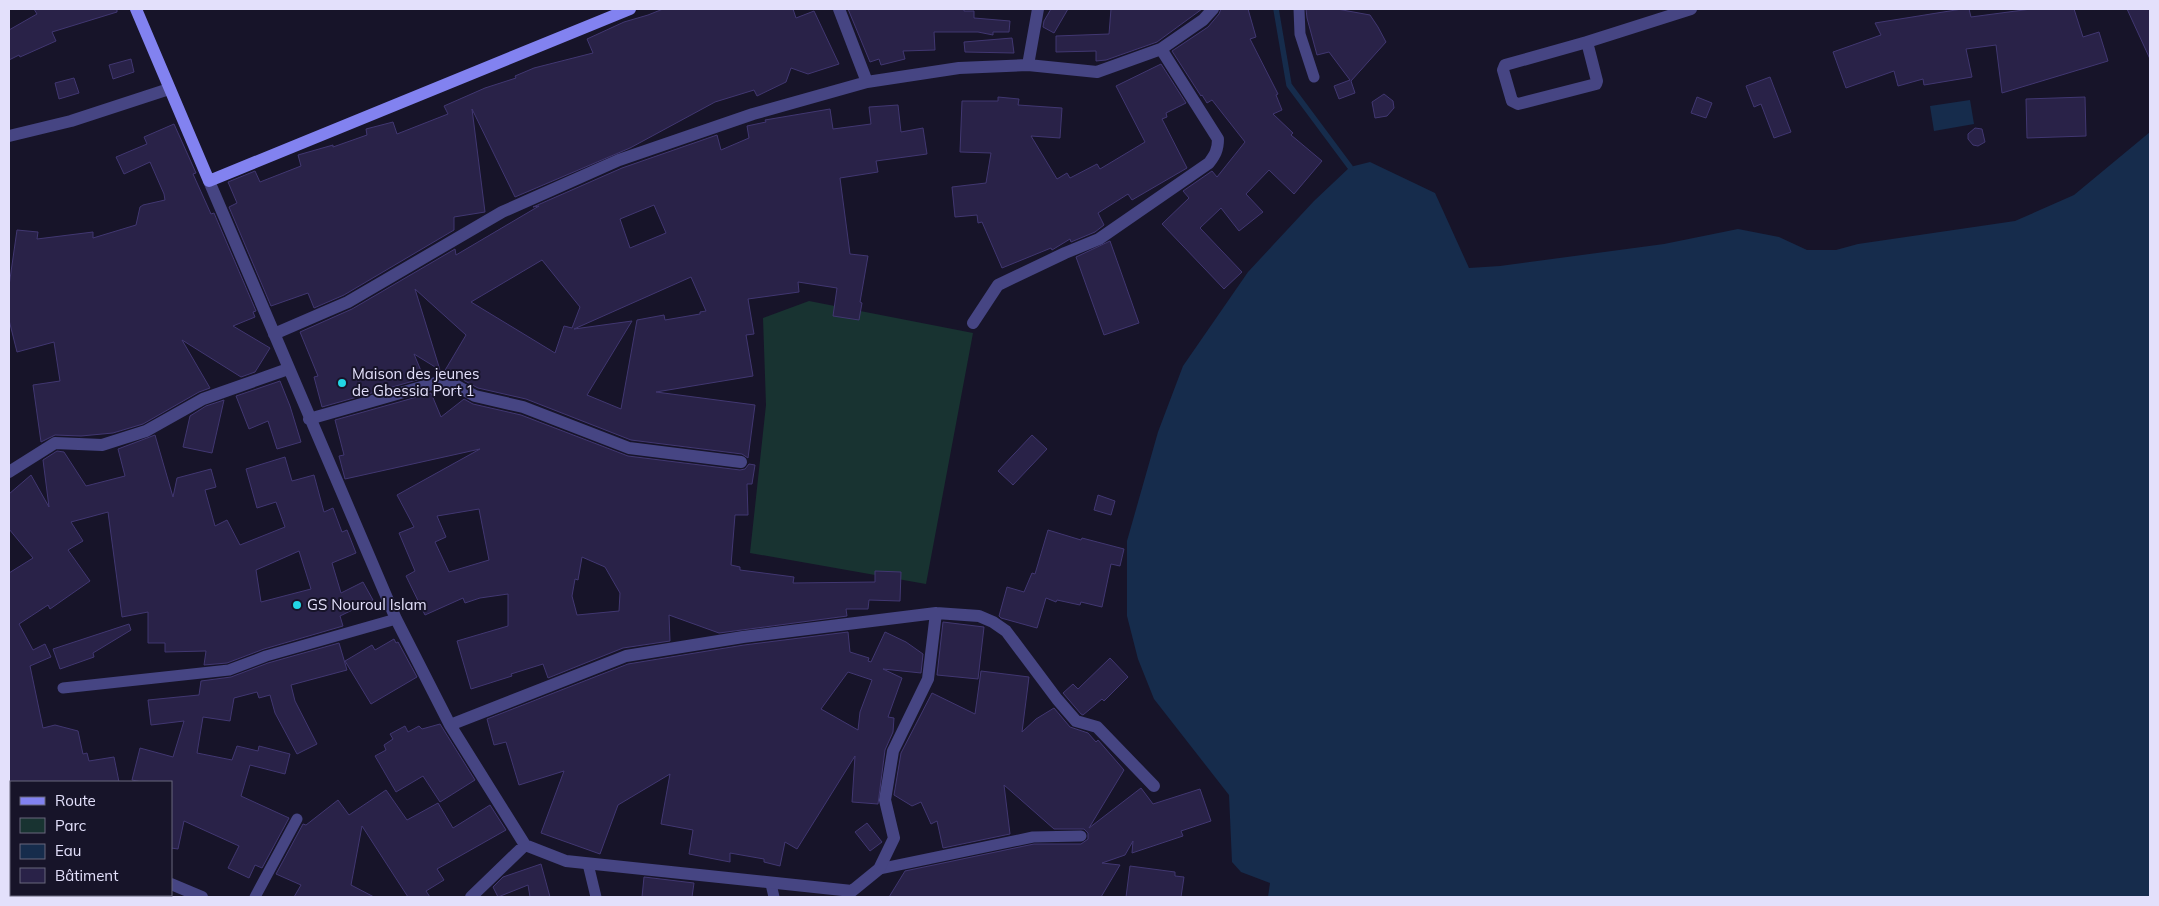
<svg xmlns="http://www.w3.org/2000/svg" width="2159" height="906" font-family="Mulish,sans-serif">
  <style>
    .green { fill: #183331 }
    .water { fill: #162c4c }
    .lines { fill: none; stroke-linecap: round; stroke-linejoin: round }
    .stream { stroke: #162c4c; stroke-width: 5.5 }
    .building { fill: #292248; stroke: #413771; fill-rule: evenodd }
    .lane { stroke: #464583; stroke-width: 11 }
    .street { stroke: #464583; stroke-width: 12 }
    .secondary { stroke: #8282f0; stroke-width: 12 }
    .poi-dot { fill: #22d6e5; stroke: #171429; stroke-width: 2 }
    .labels { text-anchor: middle; stroke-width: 4; stroke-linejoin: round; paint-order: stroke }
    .poi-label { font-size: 15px; fill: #e3e0fb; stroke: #171429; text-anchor: start }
  </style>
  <rect width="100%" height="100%" fill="#171429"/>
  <path class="green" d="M 809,301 L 973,333 L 926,584 L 750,553 L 766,405 L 763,318 Z"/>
  <path class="water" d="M 1970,100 L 1974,124 L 1934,131 L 1930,106 Z
    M 2150,132 L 2150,897 L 1268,897 L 1270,883 L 1241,872 L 1232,862 L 1229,795 L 1154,699 L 1138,659 L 1127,616 L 1127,541 L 1158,432 L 1183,366 L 1248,272 L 1314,201 L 1350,167 L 1370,162 L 1435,193 L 1469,268 L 1500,266 L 1664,244 L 1738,229 L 1779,237 L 1807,250 L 1836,250 L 1858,244 L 2015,221 L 2074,195 Z"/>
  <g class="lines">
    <path class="stream" d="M 1276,9 L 1289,85 L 1350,167"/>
  </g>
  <path class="building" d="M 34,9 L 117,9 L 117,12 L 52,32 L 56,41 L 20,57 L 19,55 L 9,60 L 9,30 L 37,14 Z
    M 663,9 L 793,9 L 796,18 L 814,11 L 839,64 L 808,74 L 791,68 L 786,82 L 757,96 L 754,90 L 715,102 L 630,148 L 515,197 L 472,109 L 485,212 L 454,217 L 454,230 L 344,295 L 314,308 L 308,293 L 271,306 L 229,207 L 237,203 L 228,182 L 255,171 L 260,182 L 301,166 L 298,155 L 333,145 L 333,147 L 367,135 L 366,129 L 393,122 L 397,134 L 448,114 L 444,106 L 485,88 L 516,78 L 515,76 L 534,68 L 593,53 L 587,39 L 624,22 L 648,15 Z
    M 848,9 L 964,9 L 964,11 L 974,11 L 974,18 L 1010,21 L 1009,32 L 993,32 L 993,35 L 978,32 L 934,32 L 935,50 L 903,51 L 905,59 L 881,65 L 879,59 L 870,62 Z
    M 1051,9 L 1068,9 L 1054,33 L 1043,27 L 1044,21 Z
    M 1111,9 L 1202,9 L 1157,42 L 1106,60 L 1096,61 L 1096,51 L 1056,52 L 1056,36 L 1109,34 Z
    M 1221,9 L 1248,9 L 1256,37 L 1250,39 L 1278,94 L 1276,95 L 1282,110 L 1273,114 L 1293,133 L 1291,135 L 1322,161 L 1294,194 L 1269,170 L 1246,194 L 1263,212 L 1239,231 L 1221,208 L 1200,228 L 1242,272 L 1224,289 L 1162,224 L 1189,198 L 1183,191 L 1212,171 L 1217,177 L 1245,142 L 1212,100 L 1207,103 L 1202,95 L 1201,96 L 1172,51 L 1208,27 L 1219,14 Z
    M 1306,9 L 1337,9 L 1370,15 L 1378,27 L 1386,42 L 1351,81 L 1355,93 L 1339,99 L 1334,86 L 1350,80 L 1329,52 L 1317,55 L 1307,18 Z
    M 1962,9 L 1969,9 L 1971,17 L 2031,9 L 2074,9 L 2083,37 L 2099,32 L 2108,61 L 2002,93 L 1996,45 L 1966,49 L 1972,77 L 1924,85 L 1923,79 L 1898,86 L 1894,71 L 1846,88 L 1833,52 L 1881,35 L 1875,23 Z
    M 2127,9 L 2150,9 L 2150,59 Z
    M 1012,38 L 1014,53 L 965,52 L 964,42 Z
    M 131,59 L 134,72 L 113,79 L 109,65 Z
    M 1161,64 L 1186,103 L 1166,113 L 1167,117 L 1162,119 L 1187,168 L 1132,200 L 1128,194 L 1098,213 L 1104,225 L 1095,232 L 1071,242 L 1070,239 L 1052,250 L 1051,248 L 1002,268 L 982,222 L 978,223 L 977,215 L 955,217 L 952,187 L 986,183 L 991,153 L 960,152 L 962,101 L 998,101 L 998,97 L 1019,99 L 1018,105 L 1062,108 L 1060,138 L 1031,136 L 1057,179 L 1067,173 L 1070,178 L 1097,164 L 1100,169 L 1145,142 L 1116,86 Z
    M 1770,77 L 1791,132 L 1774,138 L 1761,104 L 1754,107 L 1746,86 Z
    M 74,78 L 79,93 L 59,99 L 55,83 Z
    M 1384,94 L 1393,101 L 1394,108 L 1387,116 L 1375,118 L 1372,102 Z
    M 1697,97 L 1712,103 L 1706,118 L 1691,113 Z
    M 2085,97 L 2086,136 L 2027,138 L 2026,99 Z
    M 898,105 L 901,132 L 923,128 L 927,154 L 876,161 L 878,172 L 840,178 L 850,254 L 868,256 L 860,302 L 862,303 L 859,320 L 833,316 L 837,288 L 798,282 L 799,292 L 748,299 L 754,334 L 746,335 L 753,376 L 656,392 L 755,405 L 748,458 L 742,454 L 631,440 L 526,399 L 478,388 L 450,373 L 444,372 L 466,335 L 415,289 L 440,370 L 414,354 L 424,378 L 322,407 L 314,377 L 318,376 L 300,332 L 352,309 L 455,249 L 456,255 L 539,206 L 533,207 L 622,168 L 717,135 L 721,150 L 749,138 L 747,126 L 766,122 L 765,120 L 830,109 L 833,129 L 871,124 L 869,107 ZM 654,205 L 666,233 L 630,248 L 620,219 ZM 542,260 L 580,307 L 572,328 L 564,326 L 555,353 L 471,302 ZM 691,277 L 706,311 L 700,312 L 700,314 L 665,320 L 664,315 L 637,320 L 621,409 L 587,395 L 632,321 L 574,329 Z
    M 174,124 L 196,173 L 193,174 L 211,214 L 214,213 L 256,311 L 253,312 L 255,317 L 233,326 L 270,348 L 255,372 L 241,377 L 182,340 L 210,388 L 199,392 L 143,424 L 113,433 L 81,436 L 55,435 L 41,442 L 33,385 L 60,381 L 54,342 L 17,352 L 9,320 L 9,286 L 17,230 L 38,232 L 37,239 L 93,232 L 93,238 L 136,225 L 140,207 L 143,205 L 165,200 L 164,194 L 150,162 L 124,174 L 116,157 L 147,144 L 144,137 Z
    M 1975,128 L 1982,129 L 1985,142 L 1978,146 L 1973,145 L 1968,139 L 1968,134 Z
    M 1110,241 L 1139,323 L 1104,335 L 1076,257 Z
    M 280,381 L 290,406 L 301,442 L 277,449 L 268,421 L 249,429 L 236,396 Z
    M 431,393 L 441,417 L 464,399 L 473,404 L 521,415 L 628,456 L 740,470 L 745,469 L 749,464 L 755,465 L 752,484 L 747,484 L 748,515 L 735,515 L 731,565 L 740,567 L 740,570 L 794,577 L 793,583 L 875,582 L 875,571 L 901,572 L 900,601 L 869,600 L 868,609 L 846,609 L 847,616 L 719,633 L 669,615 L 670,641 L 623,648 L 548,678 L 543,664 L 511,674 L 512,676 L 471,689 L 457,641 L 508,626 L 508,594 L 480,598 L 465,603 L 463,598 L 425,615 L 406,576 L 415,571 L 399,533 L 414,527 L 397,495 L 480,449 L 345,479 L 339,456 L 344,455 L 335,420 ZM 479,509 L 489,560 L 449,572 L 435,542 L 446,537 L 437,516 ZM 582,557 L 605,567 L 620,593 L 619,611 L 577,615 L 572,596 L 575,579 L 578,580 Z
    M 224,400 L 212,453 L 183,447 L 190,416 L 206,406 Z
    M 155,435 L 173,497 L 177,478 L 211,469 L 216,487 L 205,490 L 215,526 L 227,520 L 240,545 L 285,527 L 276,502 L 257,508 L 246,469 L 285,457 L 292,481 L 314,475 L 324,512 L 333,508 L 342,532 L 347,530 L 356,553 L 332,563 L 341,593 L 363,582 L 373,600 L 340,616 L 343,626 L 264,649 L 227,663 L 204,665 L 206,651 L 165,652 L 165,643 L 148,643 L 148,612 L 122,617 L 108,512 L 71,522 L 83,541 L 68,550 L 90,581 L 50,609 L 48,605 L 19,624 L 33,650 L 45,644 L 51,657 L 30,666 L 43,728 L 55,725 L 78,731 L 83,754 L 87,753 L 89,761 L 114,757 L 119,782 L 9,782 L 9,573 L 33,558 L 9,529 L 9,494 L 31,475 L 49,507 L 43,460 L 57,451 L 64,452 L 86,486 L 125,476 L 118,449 ZM 299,551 L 311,589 L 261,602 L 256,570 Z
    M 1032,435 L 1047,449 L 1013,485 L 998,471 Z
    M 1098,495 L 1115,501 L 1111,515 L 1094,510 Z
    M 1048,530 L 1081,540 L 1082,538 L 1124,549 L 1120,566 L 1111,564 L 1102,607 L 1081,602 L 1080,605 L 1057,600 L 1056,602 L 1046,598 L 1037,628 L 1001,618 L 999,616 L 1007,587 L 1024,592 L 1032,573 L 1035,574 Z
    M 943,622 L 984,627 L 978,679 L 937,675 Z
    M 129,624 L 131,630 L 93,653 L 94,657 L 60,669 L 53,649 Z
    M 848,632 L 850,652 L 869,658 L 868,661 L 871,662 L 885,632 L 906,642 L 923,654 L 921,673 L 883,669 L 902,678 L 888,717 L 894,718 L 893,732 L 885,750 L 878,804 L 852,802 L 855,756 L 797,849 L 785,842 L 780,866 L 764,862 L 764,859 L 730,853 L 730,862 L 689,854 L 693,830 L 661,824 L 670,774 L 618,805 L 600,854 L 541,833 L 564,771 L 519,785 L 506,742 L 494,745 L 487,719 L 628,664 L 744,645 ZM 848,672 L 872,680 L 860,712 L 858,730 L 821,709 Z
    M 394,639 L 396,643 L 398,642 L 417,677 L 371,704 L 345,661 L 372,645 L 375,650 Z
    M 339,643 L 347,670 L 291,685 L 295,701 L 317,744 L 297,754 L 275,713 L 270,695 L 259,698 L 257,692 L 234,698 L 230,721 L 203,717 L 197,753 L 232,760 L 237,746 L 258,751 L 259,746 L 290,754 L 285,774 L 250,765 L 241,796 L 289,818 L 262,868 L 255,865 L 249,878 L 228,868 L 239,846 L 184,821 L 178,849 L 171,848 L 171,782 L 142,782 L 132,780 L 140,748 L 173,757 L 184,721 L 151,725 L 148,700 L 199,695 L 201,681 L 231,677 L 268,663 Z
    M 1110,658 L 1128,677 L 1104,701 L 1102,699 L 1083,715 L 1081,714 L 1063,693 L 1073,684 L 1078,689 Z
    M 981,671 L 1029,677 L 1022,732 L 1036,719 L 1054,708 L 1070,727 L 1088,733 L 1096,742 L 1098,740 L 1124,770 L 1089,828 L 1141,788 L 1153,804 L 1200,789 L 1211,821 L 1181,831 L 1183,836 L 1132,853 L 1133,841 L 1125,855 L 1102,863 L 1120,865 L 1101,897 L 889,897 L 905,871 L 1034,844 L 1081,844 L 1088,839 L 1088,833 L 1084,829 L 1054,829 L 1004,785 L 1010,834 L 943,848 L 937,821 L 931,824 L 921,802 L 912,806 L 894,795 L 901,753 L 932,693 L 975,714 Z
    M 440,724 L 475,780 L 440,802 L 423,776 L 396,792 L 375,756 L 386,750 L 384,745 L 393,739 L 390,734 L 405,726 L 408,732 L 419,726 L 422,729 Z
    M 386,790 L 407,820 L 438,803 L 453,828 L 490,805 L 506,830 L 437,869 L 444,880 L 426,891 L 430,897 L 408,897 L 362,826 L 351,885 L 374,897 L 294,897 L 301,885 L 276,874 L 303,824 L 306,825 L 338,800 L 349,815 Z
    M 867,823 L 882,842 L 870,851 L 855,832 Z
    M 541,864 L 550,897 L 530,897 L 528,885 L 498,897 L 493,887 L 503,877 Z
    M 1130,866 L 1175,872 L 1175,876 L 1184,877 L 1181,897 L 1126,897 Z
    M 644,877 L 694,883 L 692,897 L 642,897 Z"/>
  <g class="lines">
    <path class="lane" d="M 1299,9 L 1300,34 L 1314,77
      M 63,688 L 229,670 L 266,656 L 396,619
      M 588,864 L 596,897
      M 879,869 L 1033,837 L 1081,836
      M 771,884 L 774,897
      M 255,897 L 297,819"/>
    <path class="street" d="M 839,9 L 867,82
      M 1587,42 L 1597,81 L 1596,84 L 1518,104 L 1512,101 L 1503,70 L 1505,65 Z
      M 1587,42 L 1691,9
      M 1028,65 L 1038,9
      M 9,136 L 71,121 L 169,89
      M 209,181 L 396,619 L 450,725 L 525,845 L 566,861 L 852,891 L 879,869 L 894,838 L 885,800 L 893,751 L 928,679 L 936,613 L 743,637 L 626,656 L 450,725
      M 973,323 L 998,285 L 1065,253 L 1099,239 L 1209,163 C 1215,155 1218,150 1218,139 L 1161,49
      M 274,334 L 348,302 L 502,212 L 619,160 L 753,114 L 867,82 L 959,68 L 1028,65 L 1097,72 L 1161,49 L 1203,20 L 1213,9
      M 309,419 L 446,380 L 475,396 L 523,407 L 629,448 L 741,462
      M 9,472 L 55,443 L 102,445 L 146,431 L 203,399 L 288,369
      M 936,613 L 979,616 L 993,622 L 1006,631 L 1057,699 L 1076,721 L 1097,727 L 1154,786
      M 9,842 L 11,842
      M 171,884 L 202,897
      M 471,897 L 525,845"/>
    <path class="secondary" d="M 136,9 L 209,181 L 630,9"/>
  </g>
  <g class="poi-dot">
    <circle cx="342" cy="383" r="5"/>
    <circle cx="297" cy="605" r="5"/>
  </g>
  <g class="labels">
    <g class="poi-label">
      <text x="352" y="379">Maison des jeunes<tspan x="352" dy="17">de Gbessia Port 1</tspan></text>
      <text x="307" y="610">GS Nouroul Islam</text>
    </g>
  </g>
  <rect width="2159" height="906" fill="none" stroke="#e3e0fb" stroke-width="20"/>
  <rect x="10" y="781" width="162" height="115" fill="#171429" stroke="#69667d"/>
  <rect x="20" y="797" width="25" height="8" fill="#8282f0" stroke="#69667d"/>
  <text x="55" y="806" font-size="15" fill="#e3e0fb">Route</text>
  <rect x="20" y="818" width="25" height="15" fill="#183331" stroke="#69667d"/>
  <text x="55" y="831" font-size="15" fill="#e3e0fb">Parc</text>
  <rect x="20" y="844" width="25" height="15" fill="#162c4c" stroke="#69667d"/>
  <text x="55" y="856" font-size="15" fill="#e3e0fb">Eau</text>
  <rect x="20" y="868" width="25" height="15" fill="#292248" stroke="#69667d"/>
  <text x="55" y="881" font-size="15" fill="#e3e0fb">Bâtiment</text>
</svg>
